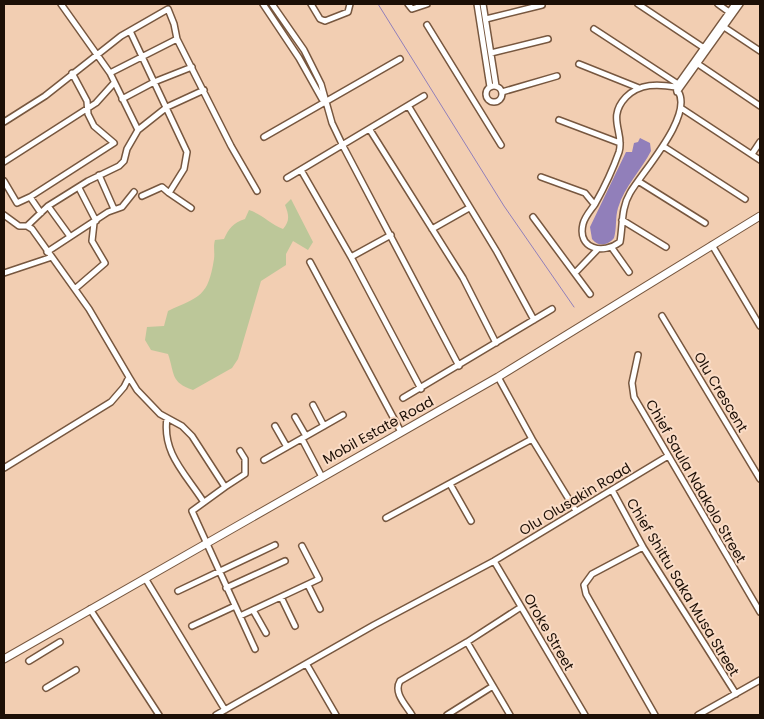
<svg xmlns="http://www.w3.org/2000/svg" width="764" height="719" font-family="Poppins,sans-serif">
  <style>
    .green { fill: #bcc799 }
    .water { fill: #917fba }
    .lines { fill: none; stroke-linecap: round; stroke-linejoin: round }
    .stream { stroke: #917fba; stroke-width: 1 }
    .minor-casing { stroke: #77573f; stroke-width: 8 }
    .secondary-casing { stroke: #77573f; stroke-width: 9 }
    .minor { stroke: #fff; stroke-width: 5 }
    .secondary { stroke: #fff; stroke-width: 7 }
    .labels { text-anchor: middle; stroke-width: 4; stroke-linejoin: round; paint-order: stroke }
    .street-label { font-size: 14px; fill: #1c0f06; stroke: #fadcc6 }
  </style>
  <rect width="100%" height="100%" fill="#f2ceb2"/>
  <path class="green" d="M 291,199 L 313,242 L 308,250 L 293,241 L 286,254 L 286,265 L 261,281 L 238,359 L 232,368 L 193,390 C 170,382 175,374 168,354 L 151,350 L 145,340 L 147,327 L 164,326 L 168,311 C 200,296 208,297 214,259 C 215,252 213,247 215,240 L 224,239 C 229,228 233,223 245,219 L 249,210 C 262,214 270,224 283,229 C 290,221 289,215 285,205 Z"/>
  <path class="water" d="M 640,138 L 650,143 L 651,151 C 641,171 625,185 618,208 C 615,218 617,228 614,238 C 608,245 599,248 592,239 L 590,227 L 626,152 L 632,152 L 634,143 L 638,142 Z"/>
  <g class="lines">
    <path class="stream" d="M 378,4 L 504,206 L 574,307"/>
    <g class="minor-casing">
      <path id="minor" d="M 263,4 L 299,58 L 322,99
        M 272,4 L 304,50 L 321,84 L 332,123 L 343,146 L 459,366
        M 311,4 L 320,19 L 325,21 L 348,12 L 350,4
        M 408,4 L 412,9 L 427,4
        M 477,4 L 490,87
        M 483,4 L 496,86
        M 638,4 L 704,48
        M 718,4 L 729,12
        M 735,4 L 676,87 L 677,92 L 740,4
        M 486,19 L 542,5
        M 427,25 L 501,145
        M 724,27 L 760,51
        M 594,29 L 678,84
        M 130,31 L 187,152 L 184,169 L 169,193 L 162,187 L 142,196
        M 491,53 L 548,39
        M 579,64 L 639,88
        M 698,64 L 760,106
        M 110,73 L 177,39
        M486 94a8 8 0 1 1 16 0a8 8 0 1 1-16 0Z
        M 676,87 C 658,84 640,83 626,97 C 606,118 625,133 619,152 C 613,169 604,188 595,204 C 591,210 585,216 583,224 C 577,249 603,255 620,242 C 623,225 621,208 630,193 C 642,172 694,116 678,91
        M 502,92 L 557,76
        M 122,99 L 154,82 L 192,67
        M 409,107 L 497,252 L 534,320
        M 681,108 L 760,160
        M 559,120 L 620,143
        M 4,122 L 45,96 L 121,36 L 168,9 L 174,24 L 177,39 L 231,146 L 257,191
        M 138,130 L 167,107 L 204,90
        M 370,130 L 463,278 L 496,343
        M 264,137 L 400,59
        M 663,146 L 745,199
        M 752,154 L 760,142
        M 4,162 L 96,103 L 114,83
        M 301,170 L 351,257 L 421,389
        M 99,175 L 114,209
        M 541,177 L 585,193 L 594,204
        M 287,178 L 424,96
        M 4,181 L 17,203 L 30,197 L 41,213
        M 638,181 L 705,223
        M 79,188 L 96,221
        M 169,193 L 191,208
        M 30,197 L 114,143 L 94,126 L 88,114 L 87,101 L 72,73
        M 48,206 L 69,235
        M 4,215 L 19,226 L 27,226 L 32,229 L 89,309 L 129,377 L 124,387 L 111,402 L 4,468
        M 533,217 L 590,294
        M 622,220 L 666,247
        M 27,226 L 48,206 L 88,181 L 119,166 L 124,161 L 127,149 L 138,130 L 110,73 L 61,4
        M 432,229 L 469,208
        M 712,245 L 760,326
        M 612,248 L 629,272
        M 47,252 L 108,212 L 122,207 L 134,192
        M 351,257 L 391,235
        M 310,262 L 401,432
        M 4,273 L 52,257
        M 575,273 L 597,250
        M 76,288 L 105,263 L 92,241 L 94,223
        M 662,316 L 760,479
        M 638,355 L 632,383 L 634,397 L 760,612
        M 129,377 L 137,390 L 160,414 L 182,426 L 192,436 L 225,487 L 192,511 L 255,649
        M 498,377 L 532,439 L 576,511
        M 403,398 L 552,309
        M 313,405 L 324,426
        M 295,417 L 306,436
        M 167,418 C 162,453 185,473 203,501
        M 275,426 L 287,447
        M 302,439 L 322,477
        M 264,460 L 343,415
        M 450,484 L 471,521
        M 225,487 L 245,474 L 245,459 L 240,451
        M 612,490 L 643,547 L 736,694
        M 386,518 L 532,439
        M 643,547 L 592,574 L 584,585 L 586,594 L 655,715
        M 494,561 L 585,715
        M 145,578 L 225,710
        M 308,585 L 320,609
        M 226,588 L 285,561
        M 178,591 L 275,545
        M 281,597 L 295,626
        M 90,609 L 159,715
        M 253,610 L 266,633
        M 240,616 L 319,579 L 302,546
        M 192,626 L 235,606
        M 29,661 L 60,642
        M 307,665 L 336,715
        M 46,688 L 76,670
        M 216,715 L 374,625 L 494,561 L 668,456
        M 412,715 C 406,705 393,693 400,681 L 467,642
        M 447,715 L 493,686
        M 510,715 L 467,642 L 521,607
        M 698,715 L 760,680"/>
    </g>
    <g class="secondary-casing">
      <path id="secondary" d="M 4,659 L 498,377 L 760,216"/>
    </g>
    <use href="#minor" class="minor"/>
    <use href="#secondary" class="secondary"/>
  </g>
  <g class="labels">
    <g class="street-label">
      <text transform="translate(721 392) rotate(59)" y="5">Olu Crescent</text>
      <text transform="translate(378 430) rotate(-29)" y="5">Mobil Estate Road</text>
      <text transform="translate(696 481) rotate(60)" y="5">Chief Saula Ndakolo Street</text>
      <text transform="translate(575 499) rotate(-31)" y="5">Olu Olusakin Road</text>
      <text transform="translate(683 587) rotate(59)" y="5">Chief Shittu Saka Musa Street</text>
      <text transform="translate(549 632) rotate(60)" y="5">Oroke Street</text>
    </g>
  </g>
  <rect width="764" height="719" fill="none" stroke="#1c0f06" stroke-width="10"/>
</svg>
